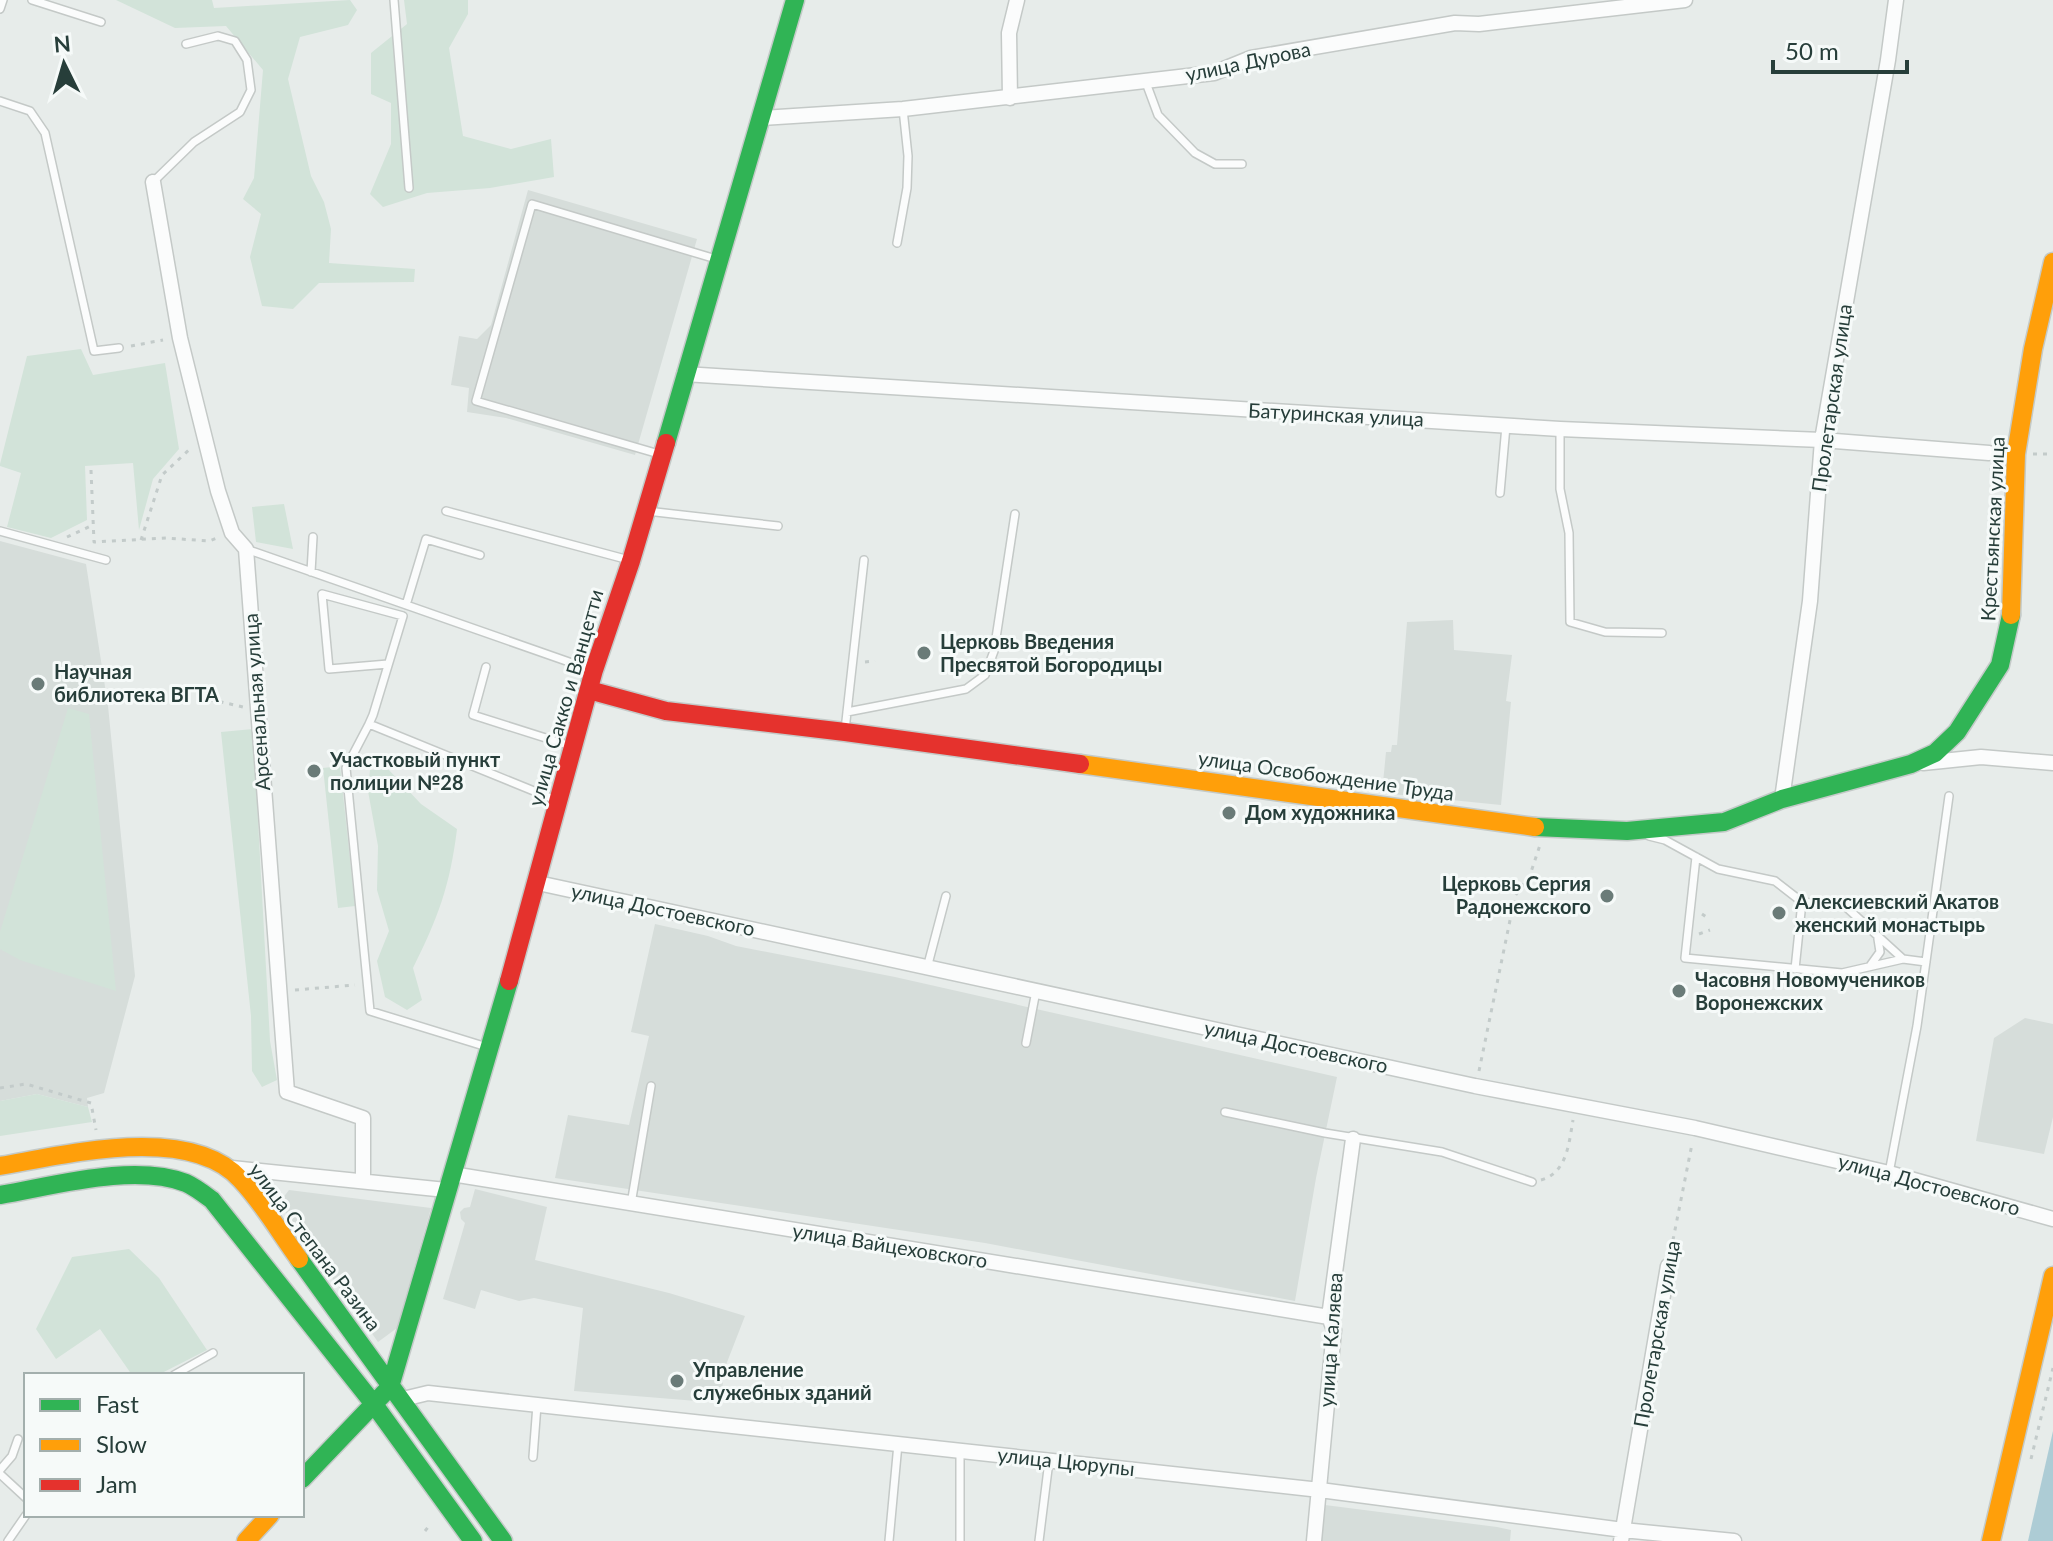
<svg xmlns="http://www.w3.org/2000/svg" width="2053" height="1541" font-family="Lato,sans-serif">
  <style>
    .built { fill: #d6ddda }
    .green { fill: #d2e3d9 }
    .water { fill: #adccd5 }
    .lines { fill: none; stroke-linecap: round; stroke-linejoin: round }
    .lane-casing { stroke: #c4c9c7; stroke-width: 10 }
    .street-casing { stroke: #c4c9c7; stroke-width: 17 }
    .fast-casing { stroke: #c4cac8; stroke-width: 21 }
    .slow-casing { stroke: #c4cac8; stroke-width: 21 }
    .jam-casing { stroke: #c4cac8; stroke-width: 21 }
    .path { stroke: #c3cbca; stroke-width: 3; stroke-dasharray: 4 6; stroke-linecap: butt }
    .lane { stroke: #fbfcfc; stroke-width: 7 }
    .street { stroke: #fbfcfc; stroke-width: 14 }
    .fast { stroke: #30b455; stroke-width: 18 }
    .slow { stroke: #ff9f0a; stroke-width: 18 }
    .jam { stroke: #e5322d; stroke-width: 18 }
    .poi-dot { fill: #6a7b78; stroke: #f6faf9; stroke-width: 3 }
    .labels { text-anchor: middle; stroke-width: 6; stroke-linejoin: round; paint-order: stroke }
    .street-label { font-size: 20px; fill: #273e3a; stroke: #f6faf9 }
    .poi-label { font-size: 20px; font-weight: bold; fill: #273e3a; stroke: #f6faf9; text-anchor: start }
  </style>
  <rect width="100%" height="100%" fill="#e7ecea"/>
  <path class="built" d="M 528,190 L 697,239 L 635,455 L 506,418 L 467,412 L 469,388 L 451,385 L 459,336 L 477,339 L 491,325 Z
    M 0,541 L 86,564 L 108,706 L 135,976 L 104,1093 L 87,1098 L 88,1107 L 37,1094 L 0,1101 Z
    M 1453,620 L 1454,650 L 1512,655 L 1506,701 L 1511,702 L 1501,805 L 1382,793 L 1386,752 L 1391,752 L 1392,745 L 1397,745 L 1407,622 Z
    M 655,924 L 708,936 L 736,946 L 895,977 L 1337,1077 L 1316,1178 L 1295,1301 L 985,1243 L 555,1178 L 568,1115 L 629,1125 L 649,1036 L 631,1032 Z
    M 2025,1018 L 2053,1024 L 2053,1117 L 2044,1154 L 1976,1141 L 1994,1038 Z
    M 475,1189 L 547,1207 L 535,1260 L 669,1293 L 745,1316 L 724,1370 L 721,1403 L 574,1391 L 583,1308 L 534,1298 L 519,1301 L 481,1290 L 475,1309 L 443,1299 L 465,1223 L 461,1219 L 460,1212 L 464,1208 L 470,1207 Z
    M 289,1190 L 431,1208 L 397,1328 L 378,1342 L 279,1203 Z
    M 1325,1505 L 1497,1527 L 1511,1530 L 1510,1541 L 1321,1541 Z"/>
  <path class="green" d="M 116,0 L 212,0 L 214,8 L 350,0 L 357,10 L 348,25 L 300,37 L 288,79 L 311,176 L 324,202 L 331,229 L 329,263 L 415,269 L 414,282 L 319,283 L 293,309 L 262,306 L 250,257 L 261,214 L 243,199 L 254,178 L 263,70 L 226,26 L 175,28 Z
    M 404,0 L 468,0 L 468,14 L 449,48 L 463,136 L 511,149 L 551,139 L 554,177 L 490,188 L 427,193 L 383,207 L 370,194 L 391,144 L 391,103 L 371,94 L 371,53 L 407,24 Z
    M 81,349 L 93,375 L 165,363 L 179,449 L 153,479 L 139,530 L 133,463 L 85,466 L 87,520 L 51,538 L 7,527 L 21,473 L 0,466 L 0,464 L 27,356 Z
    M 284,504 L 293,549 L 256,542 L 252,507 Z
    M 68,708 L 89,714 L 116,991 L 20,960 L 0,949 L 0,932 Z
    M 253,729 L 270,1041 L 277,1080 L 262,1087 L 252,1071 L 251,1016 L 221,732 Z
    M 340,766 L 355,906 L 338,908 L 323,768 Z
    M 388,769 L 421,804 L 457,829 C 450,886 438,918 413,968 L 422,1000 L 407,1010 L 385,997 L 377,961 L 389,931 L 377,890 L 378,846 L 368,791 L 370,770 Z
    M 37,1094 L 88,1107 L 92,1122 L 0,1136 L 0,1101 Z
    M 129,1249 L 159,1278 L 207,1350 L 158,1375 L 132,1375 L 100,1329 L 56,1359 L 36,1329 L 72,1257 Z"/>
  <path class="water" d="M 2053,1431 L 2053,1541 L 2028,1541 Z"/>
  <g class="lines">
    <g class="lane-casing">
      <path id="lane" d="M 32,0 L 101,22
        M 394,0 L 409,188
        M 0,9 L 3,0
        M 1145,80 L 1158,115 L 1195,153 L 1215,164 L 1242,164
        M 0,101 L 30,111 L 45,133 L 94,351 L 119,348
        M 153,182 L 194,142 L 240,112 L 251,90 L 247,60 L 235,41 L 218,36 L 186,44
        M 897,243 L 907,188 L 908,156 L 903,109
        M 1560,429 L 1560,489 L 1569,533 L 1570,622 L 1605,632 L 1662,633
        M 659,454 L 476,401 L 532,204 L 716,259
        M 1500,493 L 1506,426
        M 446,511 L 629,560
        M 647,511 L 778,526
        M 0,531 L 106,560
        M 246,549 L 592,670
        M 311,572 L 313,537
        M 406,605 L 426,539 L 480,555
        M 486,667 L 473,715 L 571,746
        M 847,712 L 966,689 L 985,675 L 994,651 L 1015,514
        M 369,724 L 373,715 L 403,616 L 322,594 L 329,669 L 388,664
        M 845,730 L 864,560
        M 1649,836 L 1665,840 L 1718,869 L 1775,881 L 1802,902 L 1846,907 L 1903,959 L 1926,962
        M 1696,857 L 1685,958 L 1842,973 L 1903,959
        M 1870,966 L 1880,952 L 1878,939
        M 927,968 L 946,896
        M 1795,969 L 1802,902
        M 1026,1043 L 1036,991
        M 487,1047 L 370,1011 L 346,768 L 369,724 L 556,800
        M 1225,1112 L 1325,1133 L 1442,1152 L 1532,1182
        M 1889,1173 L 1917,1026 L 1949,796
        M 631,1204 L 651,1086
        M 174,1375 L 213,1353
        M 533,1457 L 537,1405
        M 0,1470 L 12,1456 L 18,1439
        M 0,1474 L 26,1498
        M 8,1541 L 26,1515
        M 889,1541 L 898,1444
        M 960,1541 L 960,1451
        M 1039,1541 L 1049,1461"/>
    </g>
    <g class="street-casing">
      <path id="street" d="M 1010,98 L 1009,33 L 1017,0
        M 761,118 L 903,109 L 1214,73 L 1251,58 L 1455,23 L 1479,24 L 1685,0
        M 153,182 L 180,338 L 218,491 L 232,533 L 246,549 L 287,1092 L 363,1118 L 363,1181
        M 684,374 L 1560,429 L 1822,440 L 1989,453
        M 1923,763 L 1981,757 L 2053,763
        M 1782,799 L 1810,601 L 1822,440 L 1888,60 L 1896,0
        M 538,883 L 1475,1086 L 1695,1128 L 1889,1173 L 2053,1219
        M 232,1168 L 446,1190
        M 452,1174 L 1329,1317
        M 399,1400 L 428,1393 L 1320,1490 L 1623,1530 L 1734,1541
        M 1314,1541 L 1334,1330 L 1329,1317 L 1353,1139
        M 1621,1541 L 1668,1266"/>
    </g>
    <g class="fast-casing">
      <path id="fast" d="M 666,443 L 795,0
        M 1535,827 L 1627,831 L 1724,822 L 1782,799 L 1911,764 L 1935,753 L 1957,732 L 2000,665 L 2011,615
        M 0,1195 C 54,1186 133,1163 186,1183 C 195,1187 204,1194 212,1200 L 373,1403 L 473,1541
        M 299,1259 L 503,1541
        M 302,1479 L 390,1387 L 509,981"/>
    </g>
    <g class="slow-casing">
      <path id="slow" d="M 2011,615 L 2016,454 L 2033,349 L 2053,262
        M 1080,764 L 1535,827
        M 0,1166 C 65,1155 190,1123 241,1180 C 263,1203 280,1233 299,1259
        M 246,1541 L 270,1515
        M 1991,1541 L 2053,1276"/>
    </g>
    <g class="jam-casing">
      <path id="jam" d="M 589,690 L 666,711 L 845,732 L 1080,764
        M 509,981 L 594,670 L 631,561 L 666,443"/>
    </g>
    <path class="path" d="M 131,346 L 163,340
      M 2033,454 L 2053,454
      M 1991,468 L 1994,488
      M 91,470 L 94,542 L 166,538 L 209,541 L 217,538
      M 67,537 L 93,525
      M 141,540 L 162,475 L 190,449
      M 865,662 L 875,661
      M 200,697 L 243,707
      M 1702,914 L 1709,919
      M 1699,934 L 1710,930
      M 295,990 L 355,985
      M 1479,1071 L 1515,896 L 1530,875 L 1540,845
      M 0,1088 L 26,1084 L 91,1103 L 96,1130
      M 1541,1180 C 1567,1173 1569,1143 1573,1120
      M 1671,1250 L 1692,1144
      M 2031,1459 L 2053,1368
      M 425,1531 L 429,1526"/>
    <use href="#lane" class="lane"/>
    <use href="#street" class="street"/>
    <use href="#fast" class="fast"/>
    <use href="#slow" class="slow"/>
    <use href="#jam" class="jam"/>
  </g>
  <g class="poi-dot">
    <circle cx="924" cy="653" r="8"/>
    <circle cx="38" cy="684" r="8"/>
    <circle cx="314" cy="771" r="8"/>
    <circle cx="1229" cy="813" r="8"/>
    <circle cx="1607" cy="896" r="8"/>
    <circle cx="1779" cy="913" r="8"/>
    <circle cx="1679" cy="991" r="8"/>
    <circle cx="677" cy="1381" r="8"/>
  </g>
  <g class="labels">
    <g class="street-label">
      <text transform="translate(1248 62) rotate(-12)" y="7">улица Дурова</text>
      <text transform="translate(1832 398) rotate(-82)" y="7">Пролетарская улица</text>
      <text transform="translate(1336 415) rotate(3)" y="7">Батуринская улица</text>
      <text transform="translate(1993 529) rotate(-87)" y="7">Крестьянская улица</text>
      <text transform="translate(566 698) rotate(-74)" y="7">улица Сакко и Ванцетти</text>
      <text transform="translate(257 702) rotate(-94)" y="7">Арсенальная улица</text>
      <text transform="translate(1326 776) rotate(8)" y="7">улица Освобождение Труда</text>
      <text transform="translate(663 910) rotate(12)" y="7">улица Достоевского</text>
      <text transform="translate(1296 1047) rotate(12)" y="7">улица Достоевского</text>
      <text transform="translate(1929 1185) rotate(15)" y="7">улица Достоевского</text>
      <text transform="translate(890 1246) rotate(9)" y="7">улица Вайцеховского</text>
      <text transform="translate(315 1247) rotate(53)" y="7">улица Степана Разина</text>
      <text transform="translate(1657 1334) rotate(-80)" y="7">Пролетарская улица</text>
      <text transform="translate(1331 1340) rotate(-86)" y="7">улица Каляева</text>
      <text transform="translate(1066 1462) rotate(6)" y="7">улица Цюрупы</text>
    </g>
    <g class="poi-label">
      <text x="940" y="649">Церковь Введения<tspan x="940" dy="23">Пресвятой Богородицы</tspan></text>
      <text x="54" y="679">Научная<tspan x="54" dy="23">библиотека ВГТА</tspan></text>
      <text x="330" y="767">Участковый пункт<tspan x="330" dy="23">полиции №28</tspan></text>
      <text x="1245" y="820">Дом художника</text>
      <text x="1591" y="891" text-anchor="end">Церковь Сергия<tspan x="1591" dy="23">Радонежского</tspan></text>
      <text x="1795" y="909">Алексиевский Акатов<tspan x="1795" dy="23">женский монастырь</tspan></text>
      <text x="1695" y="987">Часовня Новомучеников<tspan x="1695" dy="23">Воронежских</tspan></text>
      <text x="693" y="1377">Управление<tspan x="693" dy="23">служебных зданий</tspan></text>
    </g>
  </g>
  <rect x="24" y="1373" width="280" height="144" fill="#f6faf9" stroke="#a3afad" stroke-width="2"/>
  <rect x="40" y="1399" width="40" height="12" fill="#30b455" stroke="#a3afad" stroke-width="2"/>
  <text x="96" y="1413" font-size="24" fill="#273e3a">Fast</text>
  <rect x="40" y="1439" width="40" height="12" fill="#ff9f0a" stroke="#a3afad" stroke-width="2"/>
  <text x="96" y="1453" font-size="24" fill="#273e3a">Slow</text>
  <rect x="40" y="1479" width="40" height="12" fill="#e5322d" stroke="#a3afad" stroke-width="2"/>
  <text x="96" y="1493" font-size="24" fill="#273e3a">Jam</text>
  <g transform="translate(64 64) rotate(355)" stroke="#f6faf9" stroke-width="6" paint-order="stroke">
  <path d="M0-6L14 30L0 20L-14 30Z" fill="#273e3a"/>
  <text y="-12" font-size="22" font-weight="bold" text-anchor="middle" fill="#273e3a">N</text>
  </g>
  <path d="M1773 60v12h134v-12" fill="none" stroke="#273e3a" stroke-width="4"/>
  <text x="1785" y="60" font-size="24" fill="#273e3a" stroke="#f6faf9" stroke-width="6" paint-order="stroke">50 m</text>
</svg>
